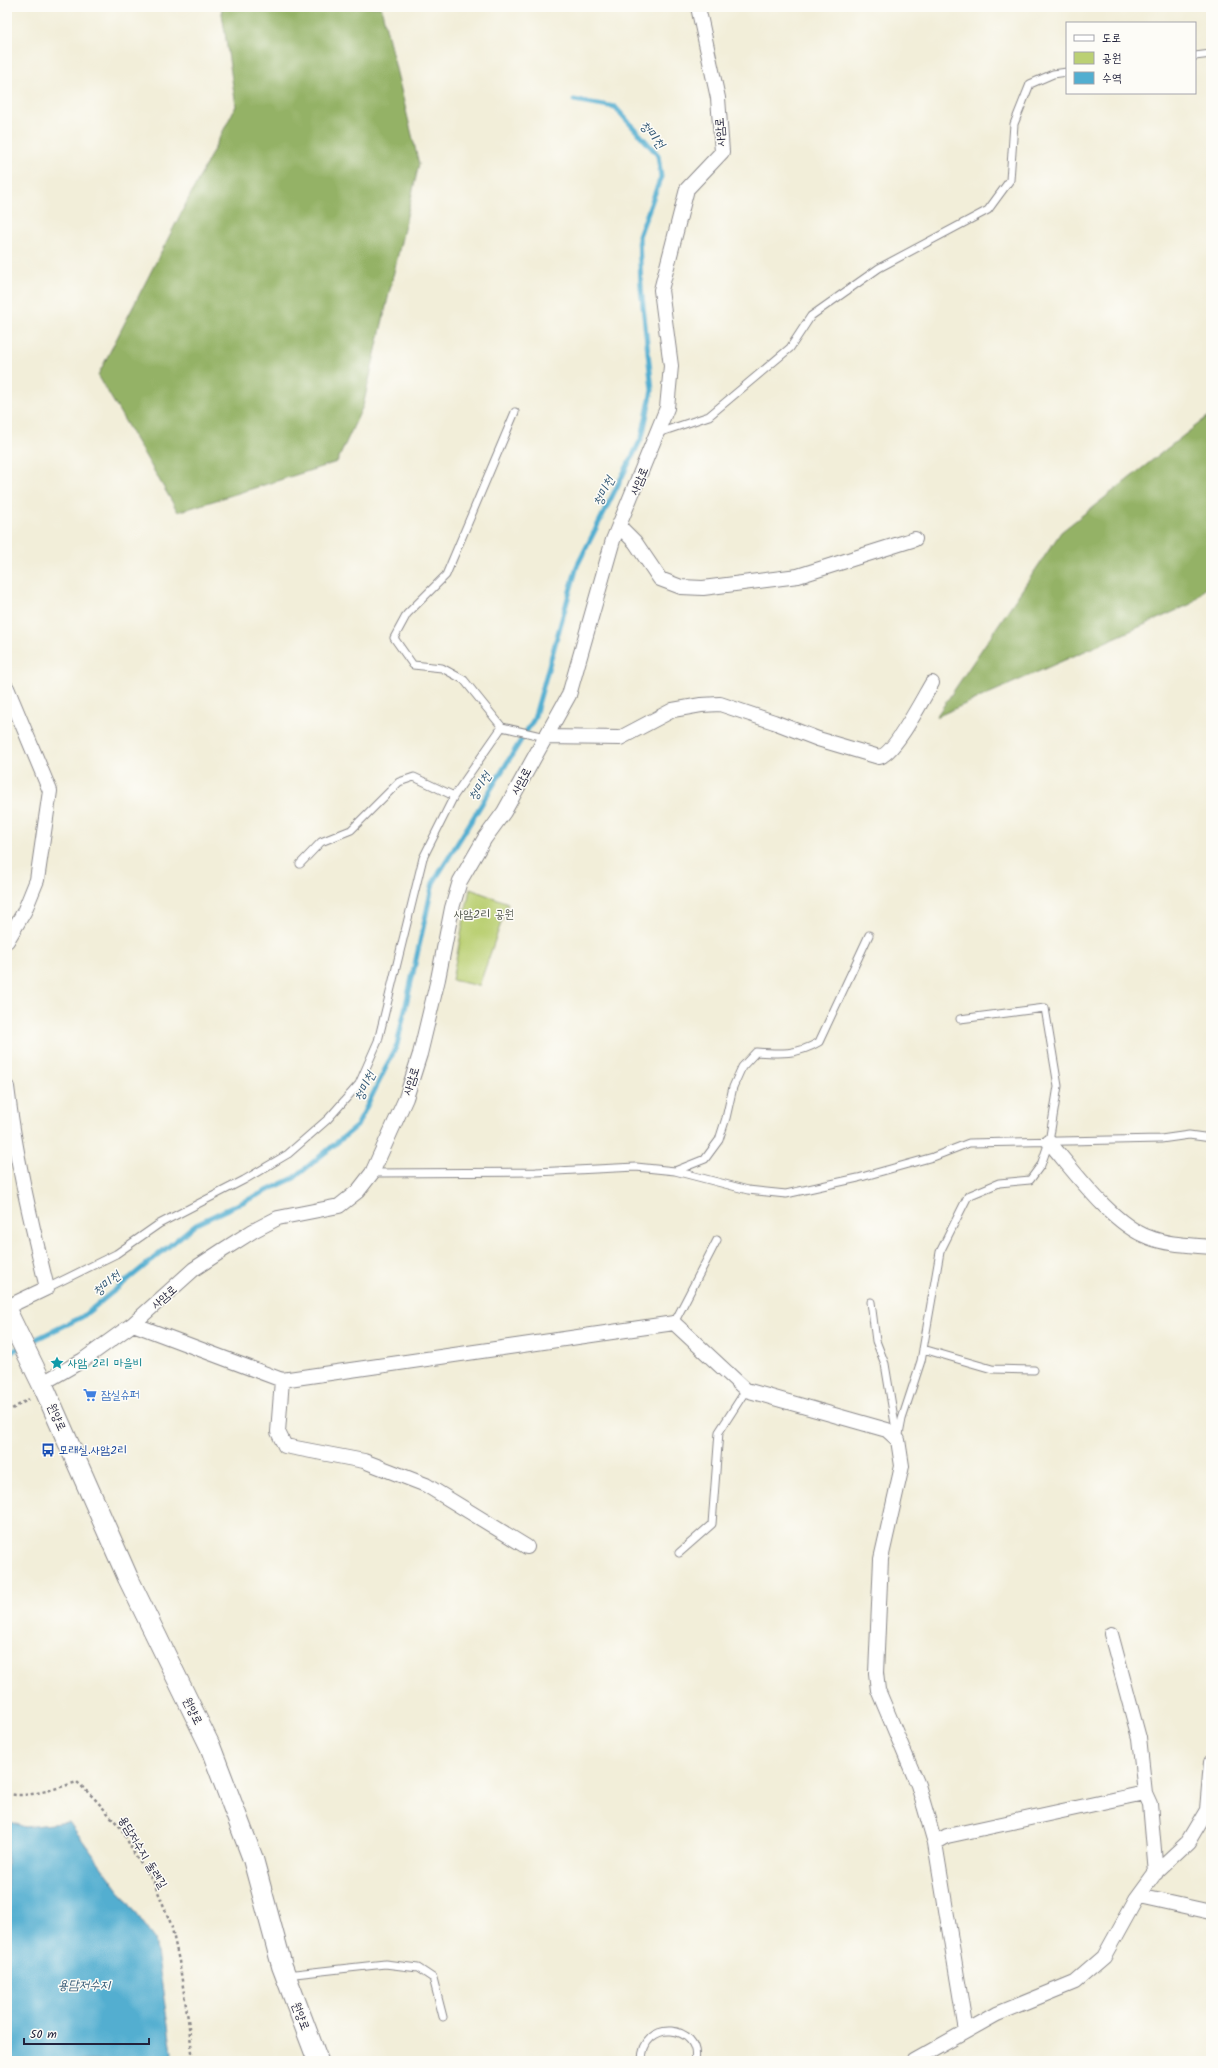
<svg xmlns="http://www.w3.org/2000/svg" width="1218" height="2068" font-family="Kalam,'Poor Story',sans-serif">
  <style>
    .green { fill: #bbd074; stroke: #6e7958 }
    .forest { fill: #94b266; stroke: #5b6a50 }
    .water { fill: #52aed0; stroke: #3a6886 }
    .lines { fill: none; stroke-linecap: round; stroke-linejoin: round }
    .stream { stroke: #52aed0; stroke-width: 5 }
    .service-casing { stroke: #8a888a; stroke-width: 9 }
    .minor-casing { stroke: #8a888a; stroke-width: 16 }
    .secondary-casing { stroke: #8a888a; stroke-width: 22 }
    .path { stroke: #8a888a; stroke-width: 2.5; stroke-dasharray: 3 3; stroke-linecap: butt }
    .service { stroke: #fff; stroke-width: 7 }
    .minor { stroke: #fff; stroke-width: 14 }
    .secondary { stroke: #fff; stroke-width: 20 }
    .labels { text-anchor: middle; stroke-width: 3; stroke-linejoin: round; paint-order: stroke }
    .street-label { font-size: 12px; fill: #22223b; stroke: #fdfcf7 }
    .park-label { font-size: 12px; fill: #50564c; stroke: #fdfcf7 }
    .culture-label { font-size: 12px; fill: #0d838f; stroke: #fdfcf7; text-anchor: start }
    .shop-label { font-size: 12px; fill: #366cbe; stroke: #fdfcf7; text-anchor: start }
    .transit-label { font-size: 12px; fill: #164399; stroke: #fdfcf7; text-anchor: start }
    .water-label { font-size: 13px; font-style: italic; fill: #355a77; stroke: #fdfcf7 }
  </style>
  <rect width="100%" height="100%" fill="#fdfcf7"/>
  <filter id="ink" filterUnits="userSpaceOnUse"><feTurbulence type="fractalNoise" baseFrequency=".025" numOctaves="2"/><feDisplacementMap in="SourceGraphic" scale="8" xChannelSelector="R" yChannelSelector="G"/><feConvolveMatrix kernelMatrix="1 2 1 2 8 2 1 2 1" color-interpolation-filters="sRGB"/></filter>
  <filter id="wash" filterUnits="userSpaceOnUse"><feTurbulence type="fractalNoise" baseFrequency=".012" numOctaves="4" result="noise"/><feDisplacementMap in="SourceGraphic" scale="16" xChannelSelector="R" yChannelSelector="G"/><feGaussianBlur stdDeviation="0.9" result="paint"/><feColorMatrix in="noise" values="0 0 0 0 0 0 0 0 0 0 0 0 0 0 0 0 0 1.4 0 .05"/><feComposite in="paint" operator="in"/></filter>
  <g filter="url(#wash)">
    <rect width="100%" height="100%" fill="#f2eed9"/>
    <path class="green" d="M 470,889 L 508,903 L 479,986 L 452,980 Z"/>
    <path class="forest" d="M 221,7 L 381,7 L 419,164 L 363,406 L 337,462 L 178,512 L 98,375 L 236,106 Z
      M 1211,414 L 1211,582 L 1191,604 L 936,717 L 1061,532 Z"/>
    <path class="water" d="M 7,1821 L 25,1827 L 69,1822 L 155,1939 L 172,2052 L 171,2061 L 7,2061 Z"/>
    <g class="lines">
      <path class="stream" d="M 26,1344 L 82,1317 L 196,1224 L 294,1178 L 357,1126 L 397,1045 L 433,883 L 534,719 L 577,566 L 642,437 L 652,390 L 641,287 L 639,236 L 661,177 L 658,155 L 615,107 L 574,100
        M 7,1354 L 19,1348"/>
    </g>
  </g>
  <g filter="url(#ink)">
    <g class="lines">
      <g class="service-casing">
        <path id="service" d="M 1195,56 L 1211,54
          M 515,412 L 446,575 L 407,614 L 394,638 L 413,665 L 442,668 L 464,680 L 502,727 L 545,737
          M 658,433 L 709,416 L 790,348 L 811,316 L 879,268 L 988,210 L 1010,180 L 1014,124 L 1030,84 L 1053,74 L 1067,72
          M 300,864 L 321,842 L 351,830 L 399,782 L 414,777 L 454,796
          M 675,1171 L 705,1159 L 719,1140 L 726,1118 L 733,1087 L 742,1067 L 756,1052 C 780,1054 797,1055 819,1042 L 869,935
          M 372,1173 L 536,1172 L 636,1167 L 675,1171 L 748,1190 L 786,1194 L 858,1178 L 933,1157 L 969,1143 L 1161,1139 L 1189,1135 L 1211,1138
          M 47,1288 L 116,1254 L 159,1224 L 244,1180 L 288,1154 L 328,1119 L 359,1084 L 378,1041 L 423,858 L 454,796 L 502,727
          M 871,1302 L 876,1341 L 885,1364 L 897,1436
          M 674,1323 L 717,1240
          M 923,1349 L 992,1369 L 1034,1370
          M 898,1440 L 902,1419 L 921,1361 L 940,1252 L 968,1196 L 999,1183 L 1030,1180 L 1041,1165 L 1049,1142 L 1058,1086 L 1045,1008 L 960,1019
          M 679,1553 L 712,1524 L 719,1432 L 746,1390
          M 286,1975 L 385,1964 L 418,1968 L 433,1978 L 443,2017
          M 642,2061 C 642,2017 702,2025 695,2061"/>
      </g>
      <g class="minor-casing">
        <path id="minor" d="M 619,526 L 635,542 L 660,579 L 681,587 L 703,588 L 798,576 L 915,539
          M 7,688 L 50,791 L 37,880 L 24,912 L 7,941
          M 545,737 L 620,738 L 673,710 L 701,705 L 720,704 L 774,722 L 818,739 L 879,757 C 894,755 923,698 932,683
          M 7,1087 C 15,1155 31,1221 47,1288 L 7,1307
          M 1049,1142 C 1074,1171 1112,1224 1148,1237 C 1168,1245 1189,1245 1211,1247
          M 133,1324 L 282,1380 L 674,1323 L 746,1390 L 887,1430 L 898,1440 L 902,1466 L 881,1559 L 876,1673 L 878,1690 L 918,1785 L 935,1843 L 966,2031
          M 282,1380 L 278,1432 L 285,1446 L 364,1461 L 426,1485 L 527,1547
          M 41,1384 L 83,1360 L 133,1324 L 194,1269 L 223,1250 L 253,1231 L 278,1218 L 339,1206 L 358,1191 L 372,1173 L 406,1098 L 420,1054 L 438,979 L 452,908 L 460,881 L 485,838 L 504,812 L 569,695 L 613,540 L 667,408 L 671,366 L 661,290 L 687,189 L 722,152 L 718,98 L 698,7
          M 1111,1634 L 1139,1738 L 1145,1793 L 1150,1804 L 1156,1873
          M 935,1843 L 947,1836 L 1145,1793
          M 1139,1896 L 1211,1912
          M 913,2061 L 997,2014 L 1075,1982 L 1104,1957 L 1136,1899 L 1155,1873 L 1188,1842 L 1207,1810 L 1211,1762"/>
      </g>
      <g class="secondary-casing">
        <path id="secondary" d="M 7,1312 L 45,1390 L 128,1578 L 210,1746 L 253,1859 L 282,1966 L 318,2061"/>
      </g>
      <path class="path" d="M 7,1412 L 29,1399
        M 7,1793 C 24,1800 60,1787 77,1782 L 94,1798 L 121,1828 L 136,1857 L 154,1882 L 171,1924 L 179,1961 L 188,2019 L 192,2052 L 190,2061"/>
      <use href="#service" class="service"/>
      <use href="#minor" class="minor"/>
      <use href="#secondary" class="secondary"/>
    </g>
  </g>
  <defs>
    <g id="sight-bare" transform="scale(1.08)"><path d="M0-6L1.8-2.2L6-1.7L2.9 1.2L3.7 5.4L0 3.3L-3.7 5.4L-2.9 1.2L-6-1.7L-1.8-2.2Z" fill="#0f9aa8" stroke="#fdfcf7" stroke-width="2.5" paint-order="stroke"/></g>
    <g id="supermarket-bare" transform="scale(1.08)"><path d="M-6-5.5h2.5l.6 2H6L4.5 2H-2.5L-4.4-4H-6ZM-1.5 3.2a1.3 1.3 0 1 0 .1 0ZM3 3.2a1.3 1.3 0 1 0 .1 0Z" fill="#3f7fe0" stroke="#fdfcf7" stroke-width="2.5" paint-order="stroke"/></g>
    <g id="bus-bare" transform="scale(1.08)"><path d="M-5-6H5V4H4V6H2V4H-2V6H-4V4H-5ZM-3.5-4V0h7V-4ZM-3.5 1.2v1.5H-2V1.2ZM2 1.2v1.5H3.5V1.2Z" fill="#1a4fb4" stroke="#fdfcf7" stroke-width="2.5" paint-order="stroke"/></g>
  </defs>
  <g fill-rule="evenodd">
    <use href="#sight-bare" x="57" y="1363"/>
    <use href="#supermarket-bare" x="90" y="1395"/>
    <use href="#bus-bare" x="48" y="1450"/>
  </g>
  <g class="labels">
    <g class="street-label">
      <text transform="translate(720 132) rotate(-94)" y="4">사암로</text>
      <text transform="translate(639 481) rotate(-67)" y="4">사암로</text>
      <text transform="translate(521 781) rotate(-61)" y="4">사암로</text>
      <text transform="translate(411 1081) rotate(-72)" y="4">사암로</text>
      <text transform="translate(164 1297) rotate(-41)" y="4">사암로</text>
      <text transform="translate(57 1417) rotate(66)" y="4">원양로</text>
      <text transform="translate(193 1711) rotate(64)" y="4">원양로</text>
      <text transform="translate(143 1852) rotate(59)" y="4">용담저수지 둘레길</text>
      <text transform="translate(301 2016) rotate(69)" y="4">원양로</text>
    </g>
    <g class="park-label">
      <text x="484" y="918">사암2리 공원</text>
    </g>
    <g class="culture-label">
      <text x="68" y="1367">사암 2리 마을비</text>
    </g>
    <g class="shop-label">
      <text x="101" y="1399">잠실슈퍼</text>
    </g>
    <g class="transit-label">
      <text x="59" y="1454">모래실.사암2리</text>
    </g>
    <g class="water-label">
      <text transform="translate(653 134) rotate(51)" y="5">청미천</text>
      <text transform="translate(603 491) rotate(-63)" y="5">청미천</text>
      <text transform="translate(479 786) rotate(-58)" y="5">청미천</text>
      <text transform="translate(364 1086) rotate(-64)" y="5">청미천</text>
      <text transform="translate(106 1283) rotate(-39)" y="5">청미천</text>
      <text x="84" y="1989">용담저수지</text>
    </g>
  </g>
  <rect width="1218" height="2068" fill="none" stroke="#fdfcf7" stroke-width="24"/>
  <rect x="1066" y="22" width="130" height="72" fill="#fdfcf7" stroke="#a5a5ac"/>
  <rect x="1074" y="35" width="20" height="6" fill="#ffffff" stroke="#a5a5ac"/>
  <text x="1102" y="42" font-size="12" fill="#22223b">도로</text>
  <rect x="1074" y="52" width="20" height="12" fill="#bbd074" stroke="#a5a5ac"/>
  <text x="1102" y="62" font-size="12" fill="#22223b">공원</text>
  <rect x="1074" y="72" width="20" height="12" fill="#52aed0" stroke="#a5a5ac"/>
  <text x="1102" y="82" font-size="12" fill="#22223b">수역</text>
  <path d="M24 2038v6h125v-6" fill="none" stroke="#22223b" stroke-width="2"/>
  <text x="30" y="2038" font-size="12" fill="#22223b" stroke="#fdfcf7" stroke-width="3" paint-order="stroke">50 m</text>
</svg>
